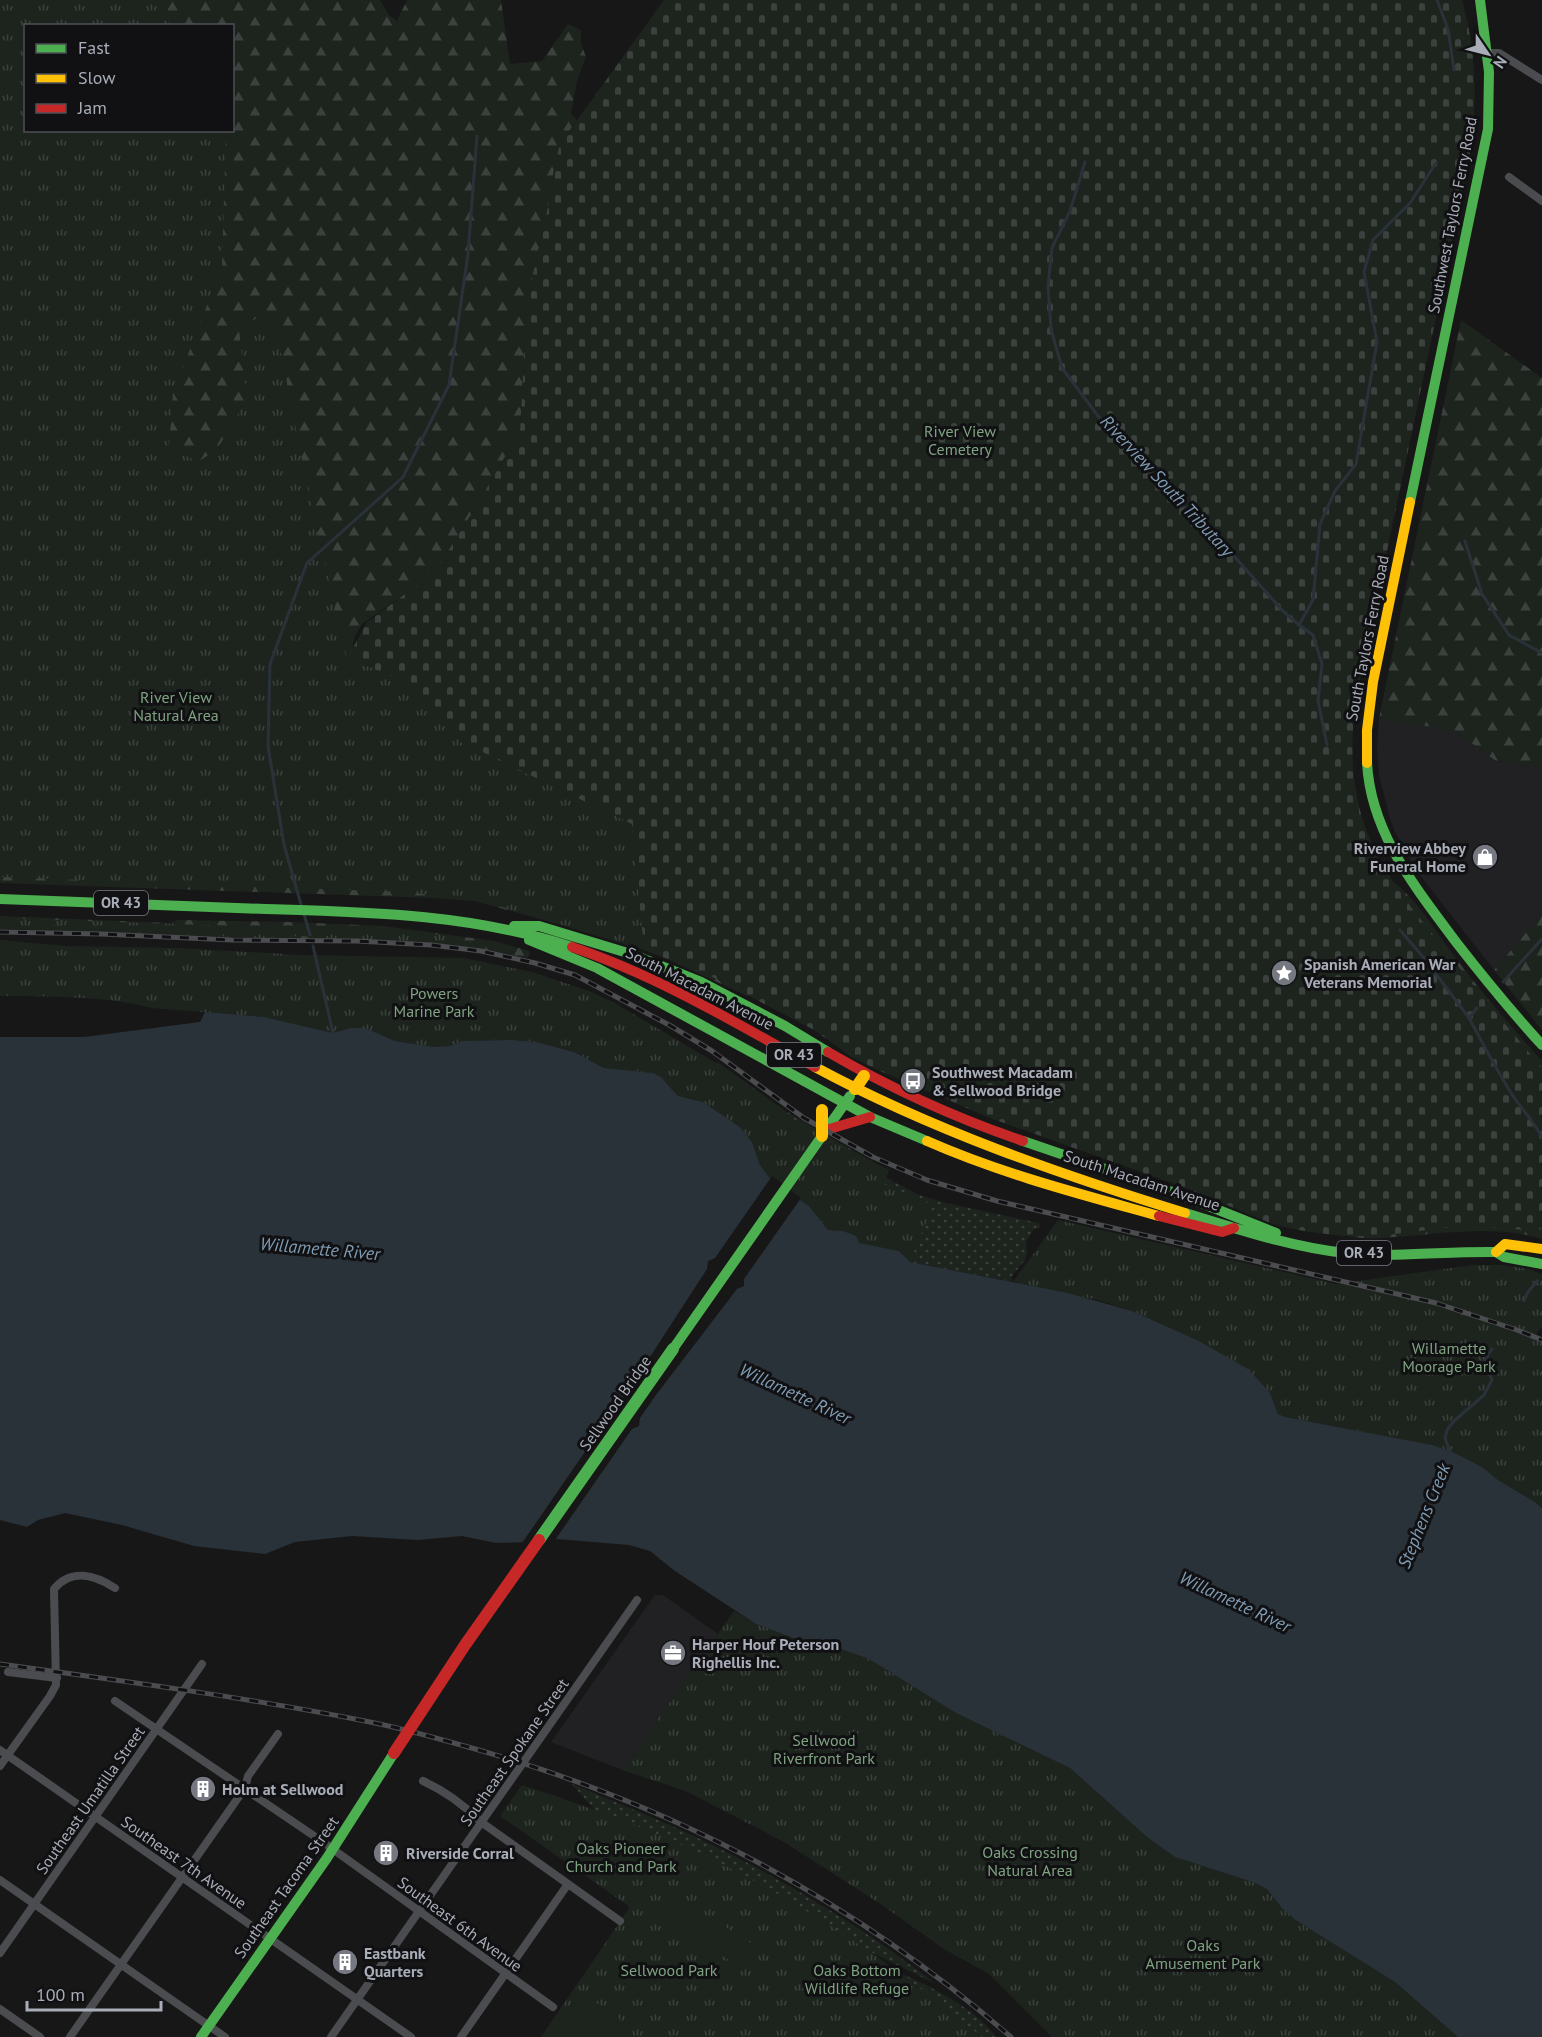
<svg xmlns="http://www.w3.org/2000/svg" width="1542" height="2037" font-family="'PT Sans',sans-serif">
  <style>
    .built { fill: #212123 }
    .grass { fill: url(#grass-dots) }
    .forest { fill: url(#forest-firs); fill-rule: evenodd }
    .cemetery { fill: url(#cemetery-stones) }
    .park { fill: url(#park-tufts) }
    .pitch { fill: #1d241e }
    .water { fill: #2a3239 }
    .pier { fill: #171717 }
    .lines { fill: none; stroke-linecap: round; stroke-linejoin: round }
    .stream { stroke: #2a3239; stroke-width: 3 }
    .street { stroke: #4b4c50; stroke-width: 8 }
    .fast { stroke: #4caf50; stroke-width: 10 }
    .slow { stroke: #ffc107; stroke-width: 10 }
    .jam { stroke: #c62828; stroke-width: 10 }
    .rail-casing { stroke: #4b4c4f; stroke-width: 5 }
    .rail { stroke: #111113; stroke-width: 3; stroke-dasharray: 9; stroke-linecap: butt }
    .fast-bridge { stroke: #4caf50; stroke-width: 12 }
    .slow-bridge { stroke: #ffc107; stroke-width: 12 }
    .jam-bridge { stroke: #c62828; stroke-width: 12 }
    .labels { text-anchor: middle; stroke-width: 6; stroke-linejoin: round; paint-order: stroke }
    .shield { fill: #111113; stroke: #7b7e86; stroke-width: 1.5 }
    .shield-label { font-size: 15px; font-weight: bold; fill: #a8adb8 }
    .street-label { font-size: 16px; fill: #a8adb8; stroke: #111113 }
    .park-label { font-size: 16px; fill: #7fa381; stroke: #111113 }
    .poi-label { font-size: 16px; font-weight: bold; fill: #a8adb8; stroke: #111113; text-anchor: start }
    .water-label { font-size: 18px; font-style: italic; fill: #7f9bb3; stroke: #111113 }
  </style>
  <defs>
    <pattern id="grass-dots" width="8" height="8" patternUnits="userSpaceOnUse" patternTransform="scale(1.5)"><rect width="8" height="8" fill="#1d241e"/><path d="M2 2h.1M6 6h.1" fill="none" stroke="#3b413d" stroke-width="1.8" stroke-linecap="round"/></pattern>
    <pattern id="forest-firs" width="22" height="20" patternUnits="userSpaceOnUse" patternTransform="scale(1.5)"><rect width="22" height="20" fill="#1d241e"/><path d="M5 1l3.5 6h-7zM16 11l3.5 6h-7z" fill="#3b413d"/></pattern>
    <pattern id="cemetery-stones" width="16" height="16" patternUnits="userSpaceOnUse" patternTransform="scale(1.5)"><rect width="16" height="16" fill="#1d241e"/><path d="M2 7V4a2 2 0 0 1 4 0v3zM10 15v-3a2 2 0 0 1 4 0v3z" fill="#3b413d"/></pattern>
    <pattern id="park-tufts" width="24" height="20" patternUnits="userSpaceOnUse" patternTransform="scale(1.5)"><rect width="24" height="20" fill="#1d241e"/><path d="M3 7l-1-3M5 7V3M7 7l1-3M15 17l-1-3M17 17v-4M19 17l1-3" fill="none" stroke="#3b413d"/></pattern>
  </defs>
  <rect width="100%" height="100%" fill="#171717"/>
  <path class="built" d="M 1379,718 L 1455,731 L 1496,761 L 1539,767 L 1542,765 L 1542,914 L 1494,970 L 1416,870 L 1395,832 L 1390,819 L 1379,775 L 1377,746 Z
    M 655,1595 L 663,1595 L 718,1634 L 622,1770 L 551,1742 Z"/>
  <path class="grass" d="M 717,1062 L 787,1112 L 871,1161 L 868,1168 L 919,1195 L 946,1203 L 1039,1223 L 1040,1228 L 1034,1229 L 1026,1241 L 1027,1253 L 1025,1260 L 1011,1277 L 1013,1282 L 910,1262 L 719,1066 Z
    M 572,1784 C 615,1802 660,1820 702,1840 C 785,1880 864,1928 936,1984 L 605,1822 Z
    M 893,1970 C 926,1984 975,2007 996,2037 L 979,2037 Z"/>
  <path class="forest" d="M 0,0 L 380,0 L 389,15 L 397,21 L 407,0 L 501,0 L 510,64 L 542,61 L 568,24 L 581,30 L 581,43 L 586,57 L 577,81 L 571,114 L 577,120 L 560,144 L 555,163 L 549,202 L 527,301 L 520,431 L 474,510 L 443,559 L 420,583 L 362,624 L 354,638 L 352,653 L 1386,877 C 1413,893 1431,925 1450,950 C 1478,989 1510,1025 1542,1061 L 1542,1239 C 1490,1223 1433,1236 1379,1238 C 1354,1239 1330,1234 1306,1228 L 786,971 L 747,996 L 642,947 L 475,901 L 432,898 L 0,883 ZM 26,26 L 232,26 L 232,130 L 26,130 Z
    M 1461,320 L 1542,378 L 1542,765 L 1539,767 L 1496,761 L 1455,731 L 1379,718 Z
    M 1542,914 L 1542,1030 L 1494,970 Z
    M 0,916 L 169,923 L 179,920 L 290,922 L 384,926 L 494,941 L 529,951 L 530,954 L 527,958 L 486,950 L 419,942 L 0,929 Z"/>
  <path class="cemetery" d="M 664,0 L 1462,0 C 1477,54 1478,105 1469,160 L 1357,694 C 1347,754 1352,817 1386,870 C 1402,898 1423,922 1443,947 C 1475,988 1508,1028 1542,1068 L 1542,1227 L 1537,1233 L 1511,1228 L 1459,1226 L 1379,1236 L 1344,1236 L 1309,1232 L 1275,1225 L 1183,1187 L 990,1118 L 880,1071 L 853,1058 L 814,1030 L 709,975 L 644,950 L 631,824 L 462,742 L 408,682 L 347,659 L 367,622 L 420,583 L 443,559 L 474,510 L 520,431 L 527,301 L 549,202 L 555,163 L 560,144 Z"/>
  <path class="park" d="M 0,0 L 158,0 L 155,4 L 171,25 L 26,26 L 26,130 L 226,131 L 222,267 L 173,393 L 169,447 L 198,462 L 217,449 L 247,399 L 239,329 L 262,315 L 276,327 L 307,486 L 347,659 L 408,682 L 462,743 L 632,824 L 644,950 L 475,899 L 404,892 L 0,877 Z
    M 0,918 L 408,932 L 457,936 L 453,942 L 341,940 L 301,936 L 260,938 L 179,935 L 66,925 L 0,928 Z
    M 0,940 L 66,946 L 178,948 L 301,955 L 464,958 L 532,972 L 589,991 L 613,1002 L 733,1073 L 792,1118 L 838,1146 L 839,1144 L 889,1170 L 884,1184 L 933,1205 L 910,1262 L 899,1251 L 858,1243 L 843,1231 L 828,1230 L 809,1206 L 772,1181 L 760,1165 L 752,1142 L 740,1127 L 703,1102 L 678,1096 L 667,1083 L 653,1073 L 604,1068 L 574,1052 L 537,1042 L 512,1040 L 462,1041 L 450,1046 L 434,1047 L 395,1041 L 365,1028 L 351,1028 L 333,1033 L 264,1017 L 152,1008 C 103,995 50,997 0,996 Z
    M 1058,1220 L 1336,1284 L 1473,1265 L 1504,1265 L 1528,1269 L 1542,1274 L 1542,1326 L 1536,1334 L 1542,1338 L 1542,1508 L 1535,1502 L 1498,1480 L 1482,1467 L 1455,1453 L 1432,1445 L 1285,1417 L 1278,1414 L 1270,1393 L 1197,1340 L 1132,1311 L 1098,1300 L 1013,1282 Z
    M 734,1611 L 756,1624 L 780,1633 L 824,1646 L 844,1650 L 869,1659 L 956,1713 L 1070,1768 L 1147,1837 L 1175,1857 L 1253,1882 L 1267,1889 L 1297,1921 L 1395,1982 L 1458,2037 L 1052,2037 L 989,1974 L 944,1949 L 882,1905 L 784,1842 L 686,1791 L 622,1770 Z
    M 522,1785 C 574,1802 626,1820 676,1842 C 787,1892 888,1959 982,2037 L 541,2037 L 630,1907 L 500,1816 Z"/>
  <path class="pitch" d="M 667,1891 L 751,1943 L 737,1965 L 653,1913 Z
    M 580,1991 L 620,2019 L 607,2037 L 563,2037 L 553,2030 Z"/>
  <path class="water" d="M 205,1012 L 264,1017 L 333,1033 L 351,1028 L 365,1028 L 395,1041 L 434,1047 L 450,1046 L 462,1041 L 512,1040 L 537,1042 L 574,1052 L 604,1068 L 653,1073 L 661,1077 L 678,1096 L 703,1102 L 740,1127 L 752,1142 L 760,1165 L 772,1181 L 809,1206 L 828,1230 L 843,1231 L 856,1236 L 859,1243 L 899,1251 L 910,1262 L 1068,1293 L 1132,1311 L 1197,1340 L 1248,1369 L 1270,1393 L 1278,1414 L 1285,1417 L 1432,1445 L 1455,1453 L 1482,1467 L 1498,1480 L 1535,1502 L 1542,1508 L 1542,2037 L 1458,2037 L 1395,1982 L 1297,1921 L 1282,1908 L 1267,1889 L 1253,1882 L 1175,1857 L 1147,1837 L 1070,1768 L 956,1713 L 869,1659 L 844,1650 L 805,1642 L 756,1624 L 675,1571 L 650,1551 L 629,1545 L 557,1539 L 529,1542 L 496,1543 L 462,1536 L 417,1540 L 352,1536 L 295,1542 L 265,1554 L 194,1546 L 122,1525 L 65,1513 L 38,1520 L 27,1527 L 0,1520 L 0,1037 L 84,1037 L 200,1022 Z"/>
  <path class="pier" d="M 772,1176 L 801,1198 L 744,1279 L 744,1286 L 737,1289 L 656,1395 L 640,1418 L 639,1426 L 632,1429 L 553,1543 L 520,1546 L 611,1414 L 612,1406 L 619,1404 L 635,1380 L 707,1269 L 708,1261 L 715,1258 Z"/>
  <g class="lines">
    <path class="stream" d="M 1437,0 L 1448,29 L 1454,70
      M 1085,162 L 1070,211 L 1052,248 L 1048,286 L 1051,329 L 1062,368 L 1098,416 L 1133,456 L 1233,555 L 1283,611 L 1299,625
      M 1465,541 L 1482,594 L 1509,635 L 1542,653
      M 1327,745 L 1318,701 L 1322,664 L 1313,635 L 1299,625 L 1313,600 L 1320,524 L 1335,491 L 1356,464 L 1377,342 L 1364,272 L 1373,240 L 1410,203 L 1436,163
      M 302,908 L 284,845 L 268,746 L 270,664 L 307,563 L 403,477 L 449,385 L 468,254 L 477,136
      M 304,914 L 310,935
      M 1400,930 L 1424,958 L 1469,1018
      M 313,946 L 333,1033
      M 1503,982 L 1542,939
      M 1477,1008 L 1469,1018 C 1483,1044 1497,1071 1513,1096 C 1522,1110 1535,1122 1542,1138
      M 1524,1301 L 1528,1292 L 1537,1281
      M 1449,1455 L 1450,1452 L 1445,1438 L 1447,1430 L 1454,1421 L 1484,1395 L 1492,1380 L 1484,1361 L 1492,1349"/>
    <path class="street" d="M 1487,53 L 1499,53 L 1542,80
      M 1509,177 L 1542,201
      M 8,1672 L 57,1678
      M 115,1701 L 320,1840 L 553,2007
      M 0,1750 L 411,2037
      M 0,1766 L 50,1696 L 56,1685 L 54,1589 C 71,1568 95,1575 115,1588
      M 423,1781 C 443,1790 465,1806 481,1822 L 620,1921
      M 0,1880 L 225,2037
      M 0,1953 L 202,1664
      M 0,2009 L 40,2037
      M 70,2037 L 245,1788 L 248,1776 L 278,1734
      M 331,2037 L 637,1600
      M 461,2037 L 568,1884"/>
    <path class="fast" d="M 1410,502 L 1488,129 L 1489,72 L 1480,0
      M 1367,763 C 1371,834 1416,888 1456,942 C 1484,978 1512,1012 1542,1045
      M 0,899 C 88,902 176,906 265,909 C 368,912 473,914 572,947
      M 514,926 L 539,926 L 631,954 L 701,982 L 785,1026 L 828,1052
      M 529,940 L 597,968 L 870,1117 L 927,1141
      M 826,1130 L 850,1096
      M 1023,1141 L 1181,1195 L 1276,1233
      M 1185,1213 C 1238,1229 1290,1247 1345,1253 C 1395,1258 1446,1251 1496,1252 L 1504,1257 L 1542,1264
      M 673,1349 L 822,1136
      M 201,2037 L 327,1858 L 394,1753"/>
    <path class="slow" d="M 1367,763 L 1367,730 L 1373,682 L 1410,502
      M 815,1067 C 932,1130 1059,1174 1185,1213
      M 927,1141 C 1002,1174 1080,1194 1159,1216
      M 1496,1252 L 1505,1244 L 1542,1249"/>
    <path class="jam" d="M 572,947 C 658,976 736,1023 815,1067
      M 828,1052 C 890,1088 955,1118 1023,1141
      M 826,1130 L 870,1117
      M 1159,1216 L 1222,1232 L 1234,1228"/>
    <g class="rail-casing">
      <path id="rail" d="M 0,932 L 101,934 L 232,940 L 357,941 L 431,945 L 481,951 L 535,963 L 575,975 L 671,1026 L 712,1051 L 804,1118 L 873,1157 L 927,1180 L 997,1201 L 1436,1303 L 1517,1330 L 1542,1340
        M 0,1664 C 122,1681 244,1697 365,1721 C 397,1727 429,1736 461,1745 C 666,1801 851,1898 1011,2037"/>
    </g>
    <use href="#rail" class="rail"/>
    <path class="fast-bridge" d="M 539,1540 L 673,1349"/>
    <path class="slow-bridge" d="M 855,1089 L 864,1076
      M 822,1110 L 822,1136"/>
    <path class="jam-bridge" d="M 394,1753 L 465,1645 L 539,1540"/>
  </g>
  <defs>
    <g id="shop-disc" transform="scale(1.35)"><circle r="9.5" fill="#757880" stroke="#111113"/><path d="M-5-2.5h2.3a2.7 3.5 0 0 1 5.4 0H5L5.5 6h-11ZM-1.5-2.5h3a1.5 2.3 0 0 0-3 0Z" fill="#fff"/></g>
    <g id="sight-disc" transform="scale(1.35)"><circle r="9.5" fill="#757880" stroke="#111113"/><path d="M0-6L1.8-2.2L6-1.7L2.9 1.2L3.7 5.4L0 3.3L-3.7 5.4L-2.9 1.2L-6-1.7L-1.8-2.2Z" fill="#fff"/></g>
    <g id="bus-disc" transform="scale(1.35)"><circle r="9.5" fill="#757880" stroke="#111113"/><path d="M-5-6H5V4H4V6H2V4H-2V6H-4V4H-5ZM-3.5-4V0h7V-4ZM-3.5 1.2v1.5H-2V1.2ZM2 1.2v1.5H3.5V1.2Z" fill="#fff"/></g>
    <g id="office-disc" transform="scale(1.35)"><circle r="9.5" fill="#757880" stroke="#111113"/><path d="M-6-3h4V-5.5h4V-3h4V5H-6ZM-1-4.5V-3h2v-1.5ZM-6 0V1H6V0Z" fill="#fff"/></g>
    <g id="building-disc" transform="scale(1.35)"><circle r="9.5" fill="#757880" stroke="#111113"/><path d="M-4-6H4V6H1V3H-1V6H-4ZM-2.5-4.3h1.7v1.8h-1.7ZM.8-4.3h1.7v1.8H.8ZM-2.5-1h1.7V.8h-1.7ZM.8-1h1.7V.8H.8Z" fill="#fff"/></g>
  </defs>
  <g fill-rule="evenodd">
    <use href="#shop-disc" x="1485" y="857"/>
    <use href="#sight-disc" x="1284" y="973"/>
    <use href="#bus-disc" x="913" y="1081"/>
    <use href="#office-disc" x="673" y="1653"/>
    <use href="#building-disc" x="203" y="1789"/>
    <use href="#building-disc" x="386" y="1853"/>
    <use href="#building-disc" x="345" y="1962"/>
  </g>
  <g class="labels">
    <g class="shield">
      <rect x="94" y="891" width="54" height="24" rx="4.5"/>
      <rect x="767" y="1043" width="54" height="24" rx="4.5"/>
      <rect x="1337" y="1241" width="54" height="24" rx="4.5"/>
    </g>
    <g class="shield-label">
      <text x="121" y="908">OR 43</text>
      <text x="794" y="1060">OR 43</text>
      <text x="1364" y="1258">OR 43</text>
    </g>
    <g class="street-label">
      <text transform="translate(1452 215) rotate(-79)" y="6">Southwest Taylors Ferry Road</text>
      <text transform="translate(1367 638) rotate(-79)" y="6">South Taylors Ferry Road</text>
      <text transform="translate(700 988) rotate(27)" y="6">South Macadam Avenue</text>
      <text transform="translate(1142 1180) rotate(18)" y="6">South Macadam Avenue</text>
      <text transform="translate(615 1403) rotate(-55)" y="6">Sellwood Bridge</text>
      <text transform="translate(514 1752) rotate(-55)" y="6">Southeast Spokane Street</text>
      <text transform="translate(90 1800) rotate(-55)" y="6">Southeast Umatilla Street</text>
      <text transform="translate(184 1862) rotate(35)" y="6">Southeast 7th Avenue</text>
      <text transform="translate(286 1887) rotate(-55)" y="6">Southeast Tacoma Street</text>
      <text transform="translate(460 1924) rotate(36)" y="6">Southeast 6th Avenue</text>
    </g>
    <g class="park-label">
      <text x="960" y="437">River View<tspan x="960" dy="18">Cemetery</tspan></text>
      <text x="176" y="703">River View<tspan x="176" dy="18">Natural Area</tspan></text>
      <text x="434" y="999">Powers<tspan x="434" dy="18">Marine Park</tspan></text>
      <text x="1449" y="1354">Willamette<tspan x="1449" dy="18">Moorage Park</tspan></text>
      <text x="824" y="1746">Sellwood<tspan x="824" dy="18">Riverfront Park</tspan></text>
      <text x="621" y="1854">Oaks Pioneer<tspan x="621" dy="18">Church and Park</tspan></text>
      <text x="1030" y="1858">Oaks Crossing<tspan x="1030" dy="18">Natural Area</tspan></text>
      <text x="1203" y="1951">Oaks<tspan x="1203" dy="18">Amusement Park</tspan></text>
      <text x="669" y="1976">Sellwood Park</text>
      <text x="857" y="1976">Oaks Bottom<tspan x="857" dy="18">Wildlife Refuge</tspan></text>
    </g>
    <g class="poi-label">
      <text x="1466" y="854" text-anchor="end">Riverview Abbey<tspan x="1466" dy="18">Funeral Home</tspan></text>
      <text x="1304" y="970">Spanish American War<tspan x="1304" dy="18">Veterans Memorial</tspan></text>
      <text x="932" y="1078">Southwest Macadam<tspan x="932" dy="18">&amp; Sellwood Bridge</tspan></text>
      <text x="692" y="1650">Harper Houf Peterson<tspan x="692" dy="18">Righellis Inc.</tspan></text>
      <text x="222" y="1795">Holm at Sellwood</text>
      <text x="406" y="1859">Riverside Corral</text>
      <text x="364" y="1959">Eastbank<tspan x="364" dy="18">Quarters</tspan></text>
    </g>
    <g class="water-label">
      <text transform="translate(1167 486) rotate(47)" y="6">Riverview South Tributary</text>
      <text transform="translate(320 1249) rotate(5)" y="6">Willamette River</text>
      <text transform="translate(795 1394) rotate(25)" y="6">Willamette River</text>
      <text transform="translate(1424 1516) rotate(-68)" y="6">Stephens Creek</text>
      <text transform="translate(1235 1602) rotate(25)" y="6">Willamette River</text>
    </g>
  </g>
  <rect x="24" y="24" width="210" height="108" fill="#111113" stroke="#4d4f55" stroke-width="1.5"/>
  <rect x="36" y="44" width="30" height="9" fill="#4caf50" stroke="#4d4f55" stroke-width="1.5"/>
  <text x="78" y="54" font-size="18" fill="#a8adb8">Fast</text>
  <rect x="36" y="74" width="30" height="9" fill="#ffc107" stroke="#4d4f55" stroke-width="1.5"/>
  <text x="78" y="84" font-size="18" fill="#a8adb8">Slow</text>
  <rect x="36" y="104" width="30" height="9" fill="#c62828" stroke="#4d4f55" stroke-width="1.5"/>
  <text x="78" y="114" font-size="18" fill="#a8adb8">Jam</text>
  <g transform="translate(1488 54) rotate(125)" stroke="#111113" stroke-width="4.5" paint-order="stroke">
  <path d="M0-4.5L10 22L0 15L-10 22Z" fill="#a8adb8"/>
  <text y="-9" font-size="16" font-weight="bold" text-anchor="middle" fill="#a8adb8">N</text>
  </g>
  <path d="M27 2001v9h134v-9" fill="none" stroke="#a8adb8" stroke-width="3"/>
  <text x="36" y="2001" font-size="18" fill="#a8adb8" stroke="#111113" stroke-width="4.5" paint-order="stroke">100 m</text>
</svg>
